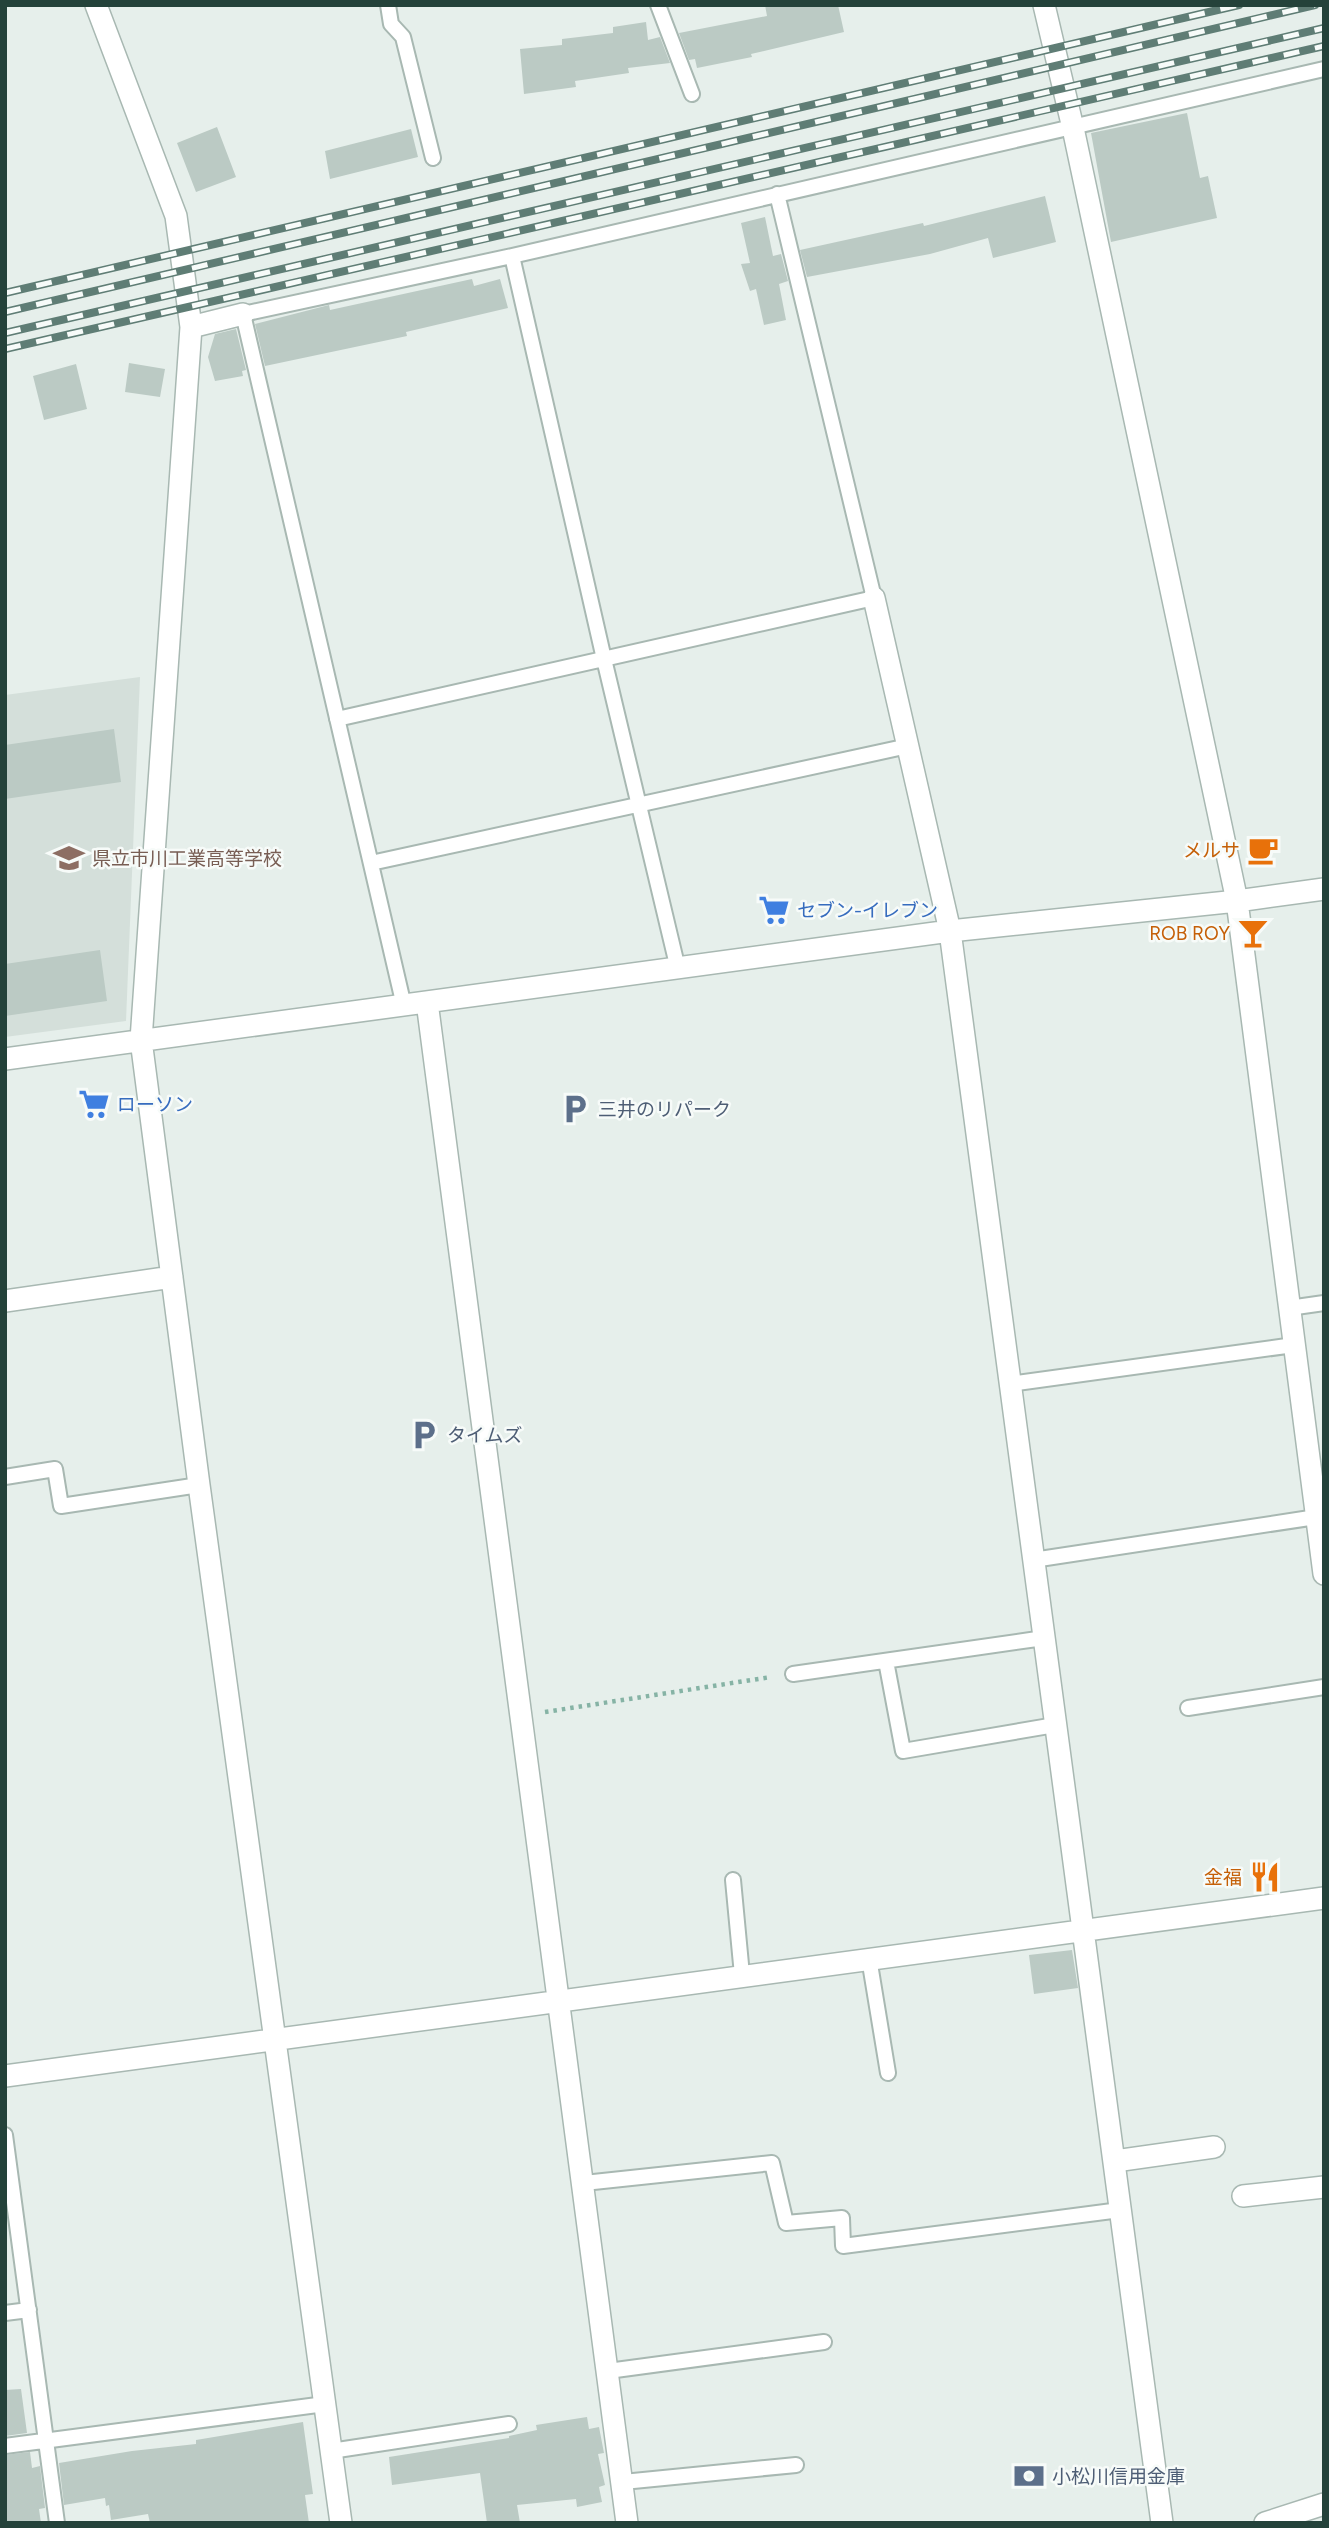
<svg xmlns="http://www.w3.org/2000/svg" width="1329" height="2528" font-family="Figtree,'Noto Sans JP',sans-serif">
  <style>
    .built { fill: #d4dfda }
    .building { fill: #bbcac4 }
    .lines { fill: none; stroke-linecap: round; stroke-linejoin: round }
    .service-casing { stroke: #a8b8b2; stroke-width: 18 }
    .minor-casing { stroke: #a8b8b2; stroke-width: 24 }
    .tertiary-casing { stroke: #a8b8b2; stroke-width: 24 }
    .path { stroke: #86b3a5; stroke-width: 4.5; stroke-dasharray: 3.5 5; stroke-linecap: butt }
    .service { stroke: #fff; stroke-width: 14 }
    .minor { stroke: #fff; stroke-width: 21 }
    .tertiary { stroke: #fff; stroke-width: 21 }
    .rail-casing { stroke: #5f7d75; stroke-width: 8 }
    .rail { stroke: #f7fbf9; stroke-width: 5; stroke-dasharray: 16; stroke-linecap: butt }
    .labels { text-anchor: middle; stroke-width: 5; stroke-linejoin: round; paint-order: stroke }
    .food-label { font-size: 19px; fill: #c56008; stroke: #f7fbf9; text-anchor: end }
    .education-label { font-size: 19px; fill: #785e54; stroke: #f7fbf9; text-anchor: start }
    .shop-label { font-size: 19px; fill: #366cbe; stroke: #f7fbf9; text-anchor: start }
    .service-label { font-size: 19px; fill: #4e5e75; stroke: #f7fbf9; text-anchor: start }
  </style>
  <rect width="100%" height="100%" fill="#e6efeb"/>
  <path class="built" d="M 140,677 L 126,1021 L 5,1037 L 5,695 Z"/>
  <path class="building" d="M 765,5 L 838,5 L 844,32 L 751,54 L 752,57 L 697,68 L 695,59 L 689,60 L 679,33 L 767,16 Z
    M 646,22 L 648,40 L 660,37 L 670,63 L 628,68 L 629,73 L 575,81 L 576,87 L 524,94 L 520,49 L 562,45 L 562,39 L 613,33 L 613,27 Z
    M 1187,113 L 1200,178 L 1208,176 L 1217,218 L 1111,242 L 1091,133 Z
    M 217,127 L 236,177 L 196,192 L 177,143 Z
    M 411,129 L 418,157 L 330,179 L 325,151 Z
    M 1045,196 L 1056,242 L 993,258 L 988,238 L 930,254 L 807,277 L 800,250 L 923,223 L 924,226 Z
    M 765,217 L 773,256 L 781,254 L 788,281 L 779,284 L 786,320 L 764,325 L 756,289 L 750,291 L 741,264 L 750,263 L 741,223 Z
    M 472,279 L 474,286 L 500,279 L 508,308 L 406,332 L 407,336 L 265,366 L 255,324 L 329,305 L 330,310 Z
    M 236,329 L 246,370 L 242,371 L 243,376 L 215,381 L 208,357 L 215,334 Z
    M 129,363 L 165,369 L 160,397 L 125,392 Z
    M 76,364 L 87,409 L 44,420 L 33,376 Z
    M 114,729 L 121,782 L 5,799 L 5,745 Z
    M 100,950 L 107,1001 L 5,1016 L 5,964 Z
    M 1072,1950 L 1078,1988 L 1034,1994 L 1029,1955 Z
    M 21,2389 L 27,2433 L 5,2436 L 5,2390 Z
    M 587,2417 L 589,2429 L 599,2427 L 604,2453 L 598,2454 L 605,2485 L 599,2487 L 602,2502 L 577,2507 L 576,2499 L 517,2505 L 520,2523 L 487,2523 L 480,2473 L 392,2485 L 389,2457 L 509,2438 L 509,2436 L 537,2430 L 536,2425 Z
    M 303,2422 L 313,2494 L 305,2495 L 309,2523 L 150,2523 L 148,2514 L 111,2520 L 109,2505 L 106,2506 L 105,2498 L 64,2505 L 59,2463 L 132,2451 L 196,2444 L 196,2440 Z
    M 30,2452 L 32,2468 L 40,2466 L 45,2508 L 39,2509 L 41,2523 L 5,2523 L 5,2455 Z"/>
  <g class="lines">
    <g class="service-casing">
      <path id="service" d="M 388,5 L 391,24 L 403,37 L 433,158
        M 658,5 L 692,94
        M 512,256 L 604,659 L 678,969
        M 337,719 L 874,598 L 777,194
        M 371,863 L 908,746
        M 404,1006 L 243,314 L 512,256 L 1324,69
        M 1289,1308 L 1324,1303
        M 1010,1384 L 1294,1345
        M 5,1477 L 55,1469 L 61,1506 L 199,1485
        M 1033,1560 L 1323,1516
        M 886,1661 L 903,1751 L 1055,1725
        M 793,1674 L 1044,1638
        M 1188,1708 L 1324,1687
        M 733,1880 L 742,1975
        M 869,1958 L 888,2073
        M 5,2135 L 57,2523
        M 584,2183 L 772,2163 L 786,2223 L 842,2218 L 843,2246 L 1120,2210
        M 5,2313 L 29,2310
        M 608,2371 L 824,2342
        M 5,2446 L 325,2404
        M 331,2451 L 509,2424
        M 623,2482 L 796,2465"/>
    </g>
    <g class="minor-casing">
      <path id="minor" d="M 96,5 L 176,216 L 191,327 L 141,1040 L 199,1485 L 341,2523
        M 1044,5 L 1073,128 L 1237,901 L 1324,1574
        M 191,327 L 243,314
        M 874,598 L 950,931 L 1162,2523
        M 427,1002 L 627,2523
        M 5,1059 L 950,931 L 1237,901 L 1324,889
        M 5,1301 L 172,1277
        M 5,2076 L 1324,1898
        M 1115,2161 L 1214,2147
        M 1243,2196 L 1324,2187"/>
    </g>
    <g class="tertiary-casing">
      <path id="tertiary" d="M 1265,2523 L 1324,2504"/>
    </g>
    <path class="path" d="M 545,1712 L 771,1677"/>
    <use href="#service" class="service"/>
    <use href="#minor" class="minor"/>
    <use href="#tertiary" class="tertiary"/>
    <g class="rail-casing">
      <path id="rail" d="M 5,293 L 1239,5
        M 5,312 L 1315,5
        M 5,333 L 1324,28
        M 5,349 L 1324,46"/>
    </g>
    <use href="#rail" class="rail"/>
  </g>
  <defs>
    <g id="cafe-bare" transform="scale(2.415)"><path d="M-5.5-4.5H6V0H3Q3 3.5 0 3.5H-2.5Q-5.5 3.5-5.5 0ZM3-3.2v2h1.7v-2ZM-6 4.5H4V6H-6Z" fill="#e8710a" stroke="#f7fbf9" stroke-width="2.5" paint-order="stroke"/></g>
    <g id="school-bare" transform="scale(2.415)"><path d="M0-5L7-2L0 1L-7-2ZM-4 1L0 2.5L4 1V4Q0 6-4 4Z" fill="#8d6e63" stroke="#f7fbf9" stroke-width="2.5" paint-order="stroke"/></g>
    <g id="supermarket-bare" transform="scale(2.415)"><path d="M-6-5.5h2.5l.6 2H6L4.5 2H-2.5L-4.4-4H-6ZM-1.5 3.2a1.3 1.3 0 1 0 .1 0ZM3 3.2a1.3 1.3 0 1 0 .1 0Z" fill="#3f7fe0" stroke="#f7fbf9" stroke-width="2.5" paint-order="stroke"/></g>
    <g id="bar-bare" transform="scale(2.415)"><path d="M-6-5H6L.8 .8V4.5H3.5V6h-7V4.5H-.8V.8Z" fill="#e8710a" stroke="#f7fbf9" stroke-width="2.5" paint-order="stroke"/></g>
    <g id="parking-bare" transform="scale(2.415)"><path d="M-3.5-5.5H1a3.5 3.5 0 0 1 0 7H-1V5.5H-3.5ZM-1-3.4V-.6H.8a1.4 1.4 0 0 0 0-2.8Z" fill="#5c6f8a" stroke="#f7fbf9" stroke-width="2.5" paint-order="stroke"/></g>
    <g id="restaurant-bare" transform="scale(2.415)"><path d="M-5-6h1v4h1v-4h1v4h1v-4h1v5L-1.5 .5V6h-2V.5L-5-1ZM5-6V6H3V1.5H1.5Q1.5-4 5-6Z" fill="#e8710a" stroke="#f7fbf9" stroke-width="2.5" paint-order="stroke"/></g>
    <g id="bank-bare" transform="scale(2.415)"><path d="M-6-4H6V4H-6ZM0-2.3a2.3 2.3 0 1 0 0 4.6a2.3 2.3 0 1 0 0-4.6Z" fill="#5c6f8a" stroke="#f7fbf9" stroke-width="2.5" paint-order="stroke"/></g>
  </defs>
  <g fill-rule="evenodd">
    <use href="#cafe-bare" x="1263" y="850"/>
    <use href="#school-bare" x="69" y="858"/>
    <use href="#supermarket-bare" x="774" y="910"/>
    <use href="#bar-bare" x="1253" y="933"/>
    <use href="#supermarket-bare" x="94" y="1104"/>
    <use href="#parking-bare" x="575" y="1109"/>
    <use href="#parking-bare" x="424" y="1435"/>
    <use href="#restaurant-bare" x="1265" y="1877"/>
    <use href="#bank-bare" x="1029" y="2476"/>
  </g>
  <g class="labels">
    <g class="food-label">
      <text x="1240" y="857">メルサ</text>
      <text x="1230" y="940">ROB ROY</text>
      <text x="1242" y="1884">金福</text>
    </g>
    <g class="education-label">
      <text x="92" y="865">県立市川工業高等学校</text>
    </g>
    <g class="shop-label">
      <text x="797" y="917">セブン-イレブン</text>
      <text x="117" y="1111">ローソン</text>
    </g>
    <g class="service-label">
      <text x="598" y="1116">三井のリパーク</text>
      <text x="447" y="1442">タイムズ</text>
      <text x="1052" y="2483">小松川信用金庫</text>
    </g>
  </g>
  <rect width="1329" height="2528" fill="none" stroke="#24423a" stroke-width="14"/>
</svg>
